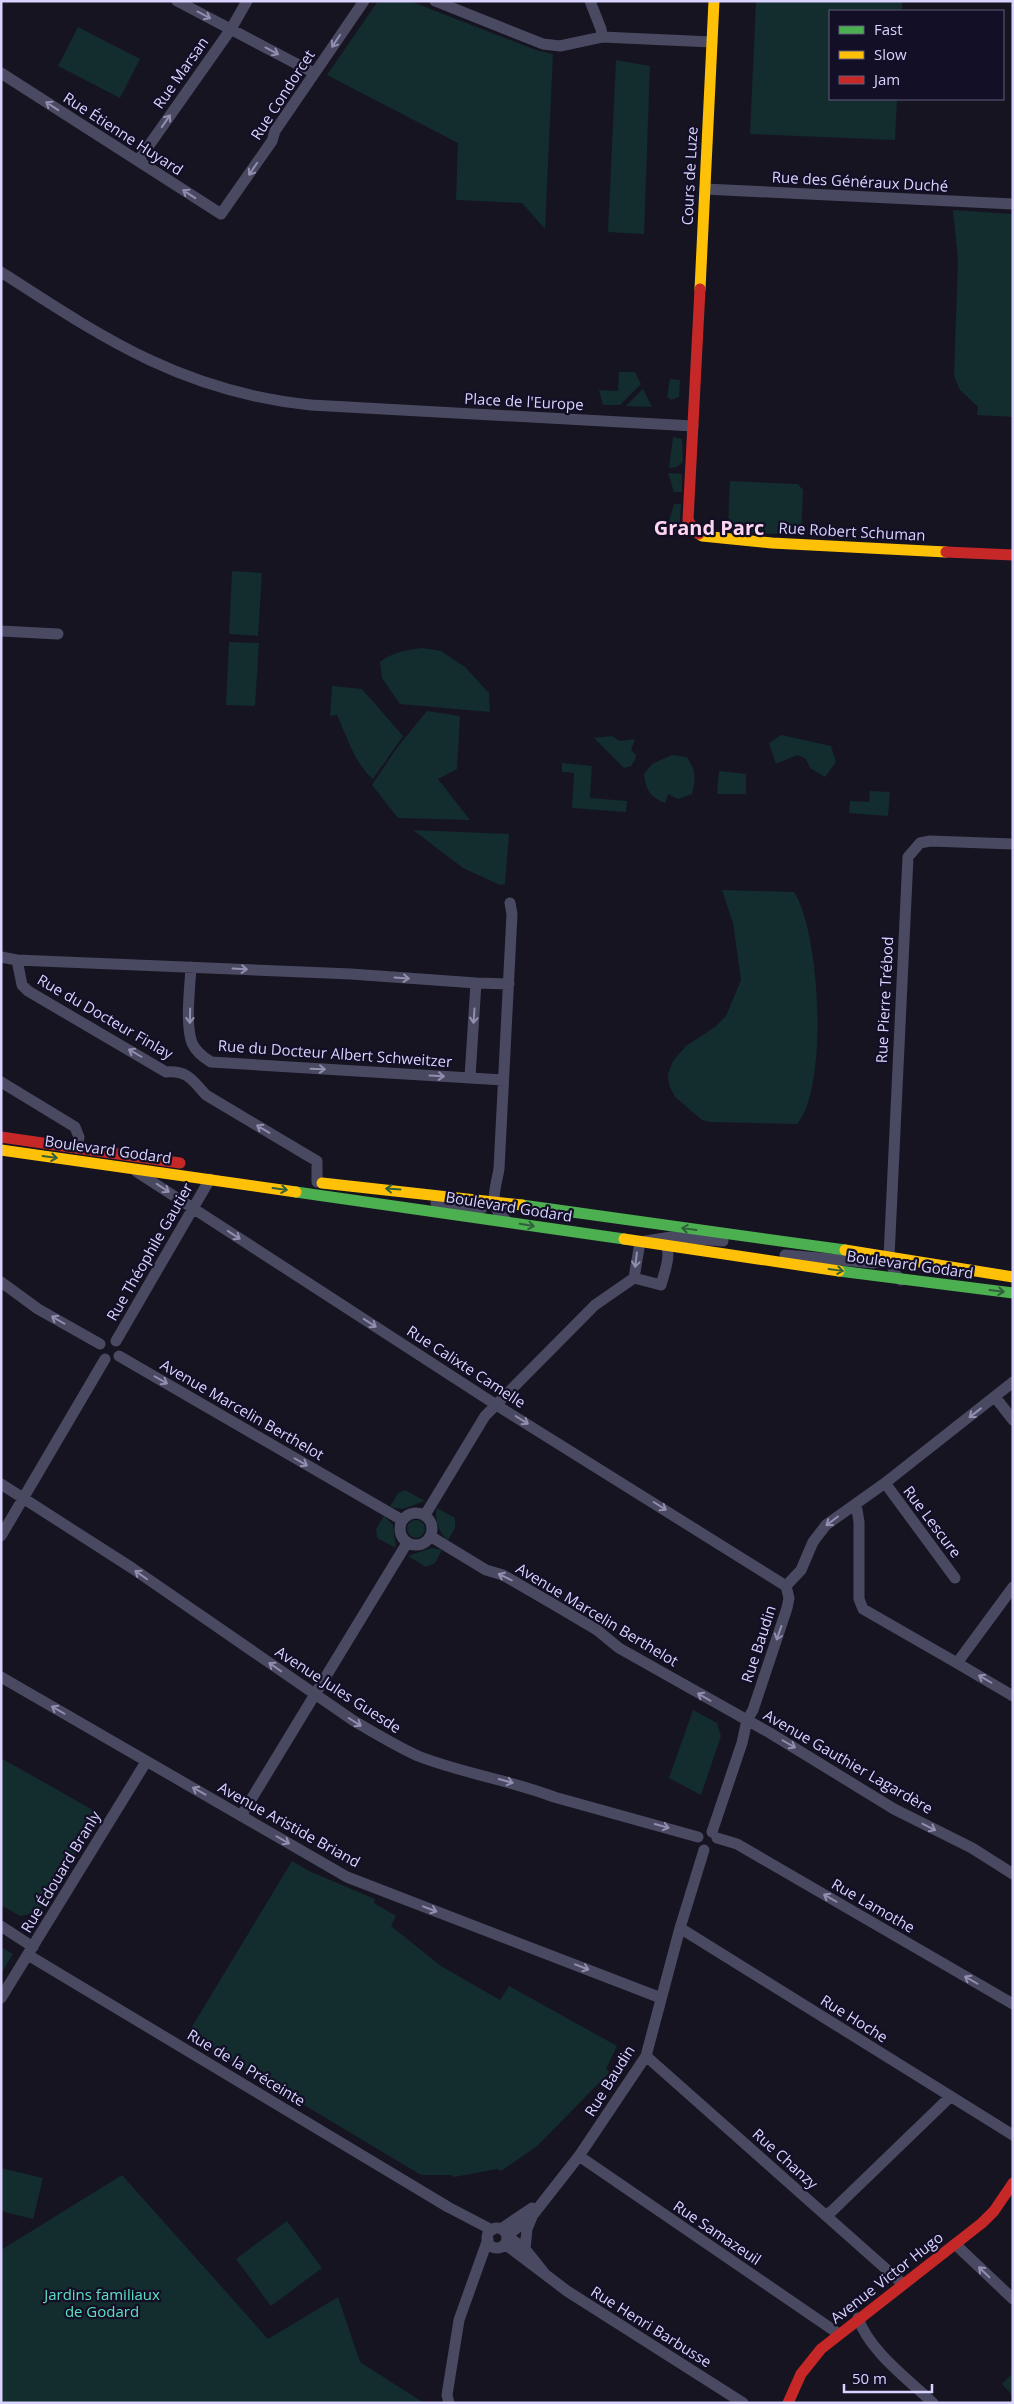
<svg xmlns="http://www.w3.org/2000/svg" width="1014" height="2404" font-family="'Open Sans',sans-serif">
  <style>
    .green { fill: #132c2d }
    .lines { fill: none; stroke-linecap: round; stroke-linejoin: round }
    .street { stroke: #4a4962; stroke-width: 11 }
    .fast { stroke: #4caf50; stroke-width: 11 }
    .slow { stroke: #ffc107; stroke-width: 11 }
    .jam { stroke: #c62828; stroke-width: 11 }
    .oneway { stroke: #928eb0 }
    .oneway2 { stroke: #305f3b }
    .labels { text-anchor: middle; stroke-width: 4.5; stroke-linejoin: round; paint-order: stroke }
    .street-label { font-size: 15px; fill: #d9d4ff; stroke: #130f26 }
    .park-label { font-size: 15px; fill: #5fe0c0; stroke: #130f26 }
    .district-label { font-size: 20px; font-weight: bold; fill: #ffd6f0; stroke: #130f26 }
  </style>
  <rect width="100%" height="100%" fill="#161421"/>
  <path class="green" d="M 378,1 L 410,1 L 536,50 L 553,54 L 545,229 L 522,203 L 456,200 L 458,143 L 327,75 Z
    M 756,1 L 902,1 L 902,11 L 830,11 L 830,99 L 897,99 L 895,140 L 750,134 Z
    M 78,27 L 140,59 L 120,98 L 58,66 Z
    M 616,60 L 650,66 L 644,234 L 608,232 Z
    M 953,210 L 1013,214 L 1013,417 L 977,415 L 978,407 L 960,390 L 954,376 L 958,260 Z
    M 619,372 L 635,372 L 641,384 L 620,405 L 603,405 L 599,390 L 618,391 Z
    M 670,379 L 680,380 L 679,397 L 671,400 L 667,397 Z
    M 643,389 L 652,407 L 626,406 Z
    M 673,437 L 682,439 L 683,462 L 677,467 L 669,468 Z
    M 668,473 L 682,474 L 682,492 L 674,492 Z
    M 730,481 L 798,484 L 803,490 L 801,535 L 749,533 L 749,529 L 728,527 Z
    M 674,504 L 681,504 L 679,536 L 667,528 Z
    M 232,571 L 262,573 L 258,636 L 229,634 Z
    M 229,642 L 259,643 L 255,706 L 226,705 Z
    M 422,648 L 441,651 L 465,667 L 489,693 L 490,712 L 400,704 L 382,678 L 380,662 C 392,652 407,650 422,648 Z
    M 332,686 L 362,689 L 403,736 L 373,779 C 355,764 347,737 337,715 L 330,716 Z
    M 427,711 L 460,716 L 457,769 L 438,779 L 470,820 L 398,818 L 372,785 L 396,749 Z
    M 781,735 L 831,746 L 836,762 L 825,777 L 810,768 L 806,759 L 797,755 L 776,764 L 769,743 Z
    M 612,736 L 620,741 L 635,739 L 631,750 L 636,755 L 635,760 L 631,766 L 624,768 L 594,738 Z
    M 672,755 L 687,757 C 696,771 696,779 692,794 L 678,799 L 668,794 L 665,803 C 650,797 646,790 644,774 L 652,764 Z
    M 562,763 L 592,766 L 590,798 L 627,801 L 626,812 L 572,808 L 574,773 L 562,772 Z
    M 719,771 L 746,774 L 746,794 L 717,794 Z
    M 870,791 L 890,792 L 888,816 L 849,813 L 850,801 L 869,802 Z
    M 413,830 L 509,834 L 505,884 L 500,885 L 463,868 Z
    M 722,890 L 794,892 C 820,931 829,1087 797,1124 L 710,1122 L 702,1120 L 675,1097 L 669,1085 L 668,1074 L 673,1061 L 686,1046 L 715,1027 L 726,1016 L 741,980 L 733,923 Z
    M 405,1490 L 425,1501 L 403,1509 L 390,1507 L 398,1493 Z
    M 437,1508 L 455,1518 L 455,1528 L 448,1540 C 439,1534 434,1519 437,1508 Z
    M 384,1516 L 393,1525 L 396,1548 L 377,1538 L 376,1529 Z
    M407 1529a9 9 0 1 1 18 0a9 9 0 1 1-18 0Z
    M 431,1548 L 442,1550 L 435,1563 L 426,1567 L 408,1556 Z
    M 693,1710 L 717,1723 L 721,1736 L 701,1795 L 669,1778 Z
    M 1,1758 L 100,1814 L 42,1906 L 35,1913 L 20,1916 L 1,1905 Z
    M 292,1861 L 309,1871 L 375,1899 L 374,1903 L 396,1916 L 391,1926 L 441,1966 L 500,2000 L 509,1986 L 617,2046 L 606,2069 L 610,2072 L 537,2146 L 501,2171 L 497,2169 L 454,2177 L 451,2175 L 421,2175 L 187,2035 Z
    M 1,1947 L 13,1954 L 1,1974 Z
    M 1,2168 L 43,2178 L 33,2219 L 1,2211 Z
    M 122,2175 L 268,2339 L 338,2297 L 360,2362 L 424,2403 L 1,2403 L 1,2250 Z
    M 287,2221 L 322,2268 L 271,2306 L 236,2259 Z
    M 1013,2373 L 1013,2396 L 1002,2384 Z"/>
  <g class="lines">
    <path class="street" d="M 177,1 L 314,73
      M 435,1 L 543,44 L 560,46 L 602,37 L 712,42
      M 590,1 L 601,29 L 602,37
      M 1,73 L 221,214 L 272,141 L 275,131 L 364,1
      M 138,161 L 231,29 L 247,1
      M 705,189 L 1013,204
      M 1,272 C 106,340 184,392 311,405 L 693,426
      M 1,631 L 58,634
      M 1,957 L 17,960 L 351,974 L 476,983
      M 17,960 L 22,985 L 28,991 L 166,1072 C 188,1070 193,1081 206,1095 L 310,1157 L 317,1161 L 317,1182
      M 191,967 C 190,987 185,1024 192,1043 C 196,1052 203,1057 211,1062 L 503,1080
      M 470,1077 L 476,983 L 509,984
      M 1,1082 L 75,1127 L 79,1137 L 77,1148
      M 137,1172 L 501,1408 L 786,1586
      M 436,1203 L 482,1208 L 493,1200
      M 508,1222 C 487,1206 495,1192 499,1169 L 512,914 L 510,903
      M 785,1255 L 874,1263 L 887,1258
      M 634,1278 L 640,1242 L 671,1237 L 723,1241
      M 634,1278 L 661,1285 C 664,1273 673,1253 664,1241
      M 901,1280 L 895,1274 L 889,1257 L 908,857 L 920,843 L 930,841 L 1013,844
      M 1,1282 L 38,1309 L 100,1344
      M 116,1341 L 210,1179
      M 119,1356 L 402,1520
      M 995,1397 L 1013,1420
      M 885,1483 L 955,1578
      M 1,1484 L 132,1568 L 354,1721 C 375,1733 396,1746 418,1756 C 461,1773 510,1780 554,1797 L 698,1837
      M 856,1504 L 859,1522 L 859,1599 L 863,1609 L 957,1663 L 1013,1587
      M400 1529a16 16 0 1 1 32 0a16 16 0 1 1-32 0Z
      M 425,1515 L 485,1416 L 595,1305 L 634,1278
      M 1,1536 L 105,1359
      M 430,1536 L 486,1570 L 503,1575 L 553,1604 L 597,1630 L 619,1648 L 770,1733 L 894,1809 L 972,1848 L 1013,1874
      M 786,1586 L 801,1570 L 813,1542 L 826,1525 L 885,1483 L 1013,1382
      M 957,1663 L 1013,1696
      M 1,1677 L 347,1877 L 661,1998
      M 241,1816 L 407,1543
      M 712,1832 L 742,1743 L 747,1720 L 753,1710 L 787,1608 L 789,1598 L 786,1586
      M 717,1838 L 737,1844 L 1013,2004
      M 1,1926 L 33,1947
      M 680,1928 L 1013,2135
      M 28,1955 L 448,2207 L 492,2230
      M 1,1998 L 146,1762
      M 646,2056 L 903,2284
      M 579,2156 L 839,2334
      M 825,2215 L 832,2211 L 950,2097
      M487 2238a10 10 0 1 1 20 0a10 10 0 1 1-20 0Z
      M 501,2229 L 532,2208
      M 505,2244 L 567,2291 L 743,2403
      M 955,2244 L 1013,2299
      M 525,2249 L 527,2229 L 532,2217
      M 545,2274 L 525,2249 L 507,2236 L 532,2216 L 579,2156 L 646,2056 L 680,1928 L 704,1850
      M 858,2318 C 870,2352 908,2379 933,2403
      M 449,2403 L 447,2395 L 459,2320 L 488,2239"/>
    <path class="fast" d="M 296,1192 L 624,1239
      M 522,1205 L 845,1250
      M 839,1271 L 1013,1293"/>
    <path class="slow" d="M 700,289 L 714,1
      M 699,534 L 702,536 L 772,543 L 946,552
      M 1,1150 L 296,1192
      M 322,1183 L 522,1205
      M 624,1239 L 839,1271
      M 845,1250 L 1013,1277"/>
    <path class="jam" d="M 699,534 L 693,529 L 688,520 L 700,289
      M 946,552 L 1013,555
      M 1,1137 L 180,1163
      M 788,2403 L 801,2374 L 821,2349 L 982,2223 L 994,2211 L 1013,2183"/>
  </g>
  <defs><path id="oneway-shaft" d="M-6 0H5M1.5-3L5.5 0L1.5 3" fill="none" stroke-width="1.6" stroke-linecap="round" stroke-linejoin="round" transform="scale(1.25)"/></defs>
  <g class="oneway">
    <use href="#oneway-shaft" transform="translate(204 15) rotate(28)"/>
    <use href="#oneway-shaft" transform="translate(336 41) rotate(124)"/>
    <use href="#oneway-shaft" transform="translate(272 51) rotate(28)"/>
    <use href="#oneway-shaft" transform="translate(52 106) rotate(-147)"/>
    <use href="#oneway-shaft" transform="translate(166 121) rotate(-55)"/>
    <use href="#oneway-shaft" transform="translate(253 169) rotate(124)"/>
    <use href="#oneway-shaft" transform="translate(189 194) rotate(-147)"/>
    <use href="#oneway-shaft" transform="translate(240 969) rotate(3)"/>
    <use href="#oneway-shaft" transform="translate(402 978) rotate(4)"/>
    <use href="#oneway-shaft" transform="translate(190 1016) rotate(91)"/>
    <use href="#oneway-shaft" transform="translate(474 1016) rotate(94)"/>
    <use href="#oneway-shaft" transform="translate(135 1053) rotate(-150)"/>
    <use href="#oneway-shaft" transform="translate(318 1069) rotate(2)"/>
    <use href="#oneway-shaft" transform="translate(437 1076) rotate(3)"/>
    <use href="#oneway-shaft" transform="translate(263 1129) rotate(-149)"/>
    <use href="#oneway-shaft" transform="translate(163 1188) rotate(33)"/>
    <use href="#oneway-shaft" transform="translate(234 1235) rotate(33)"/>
    <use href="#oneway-shaft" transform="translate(636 1260) rotate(97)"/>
    <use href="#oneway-shaft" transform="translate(58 1320) rotate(-150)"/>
    <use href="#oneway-shaft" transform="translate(370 1323) rotate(33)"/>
    <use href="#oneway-shaft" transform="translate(161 1380) rotate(30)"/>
    <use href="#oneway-shaft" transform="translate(975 1413) rotate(142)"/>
    <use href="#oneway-shaft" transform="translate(522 1420) rotate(32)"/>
    <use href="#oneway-shaft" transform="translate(301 1462) rotate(30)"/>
    <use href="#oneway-shaft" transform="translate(660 1506) rotate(32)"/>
    <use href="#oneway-shaft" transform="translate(832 1521) rotate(143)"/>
    <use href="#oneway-shaft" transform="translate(141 1575) rotate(-145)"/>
    <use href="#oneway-shaft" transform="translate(505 1577) rotate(-154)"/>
    <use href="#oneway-shaft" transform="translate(779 1633) rotate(109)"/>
    <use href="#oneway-shaft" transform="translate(275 1667) rotate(-145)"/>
    <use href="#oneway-shaft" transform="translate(985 1679) rotate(-150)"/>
    <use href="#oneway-shaft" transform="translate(704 1697) rotate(-150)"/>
    <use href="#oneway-shaft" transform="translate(58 1710) rotate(-150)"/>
    <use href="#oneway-shaft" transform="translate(355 1722) rotate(32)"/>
    <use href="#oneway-shaft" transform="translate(789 1744) rotate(30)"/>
    <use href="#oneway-shaft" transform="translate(506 1781) rotate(16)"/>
    <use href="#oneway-shaft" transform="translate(199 1791) rotate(-151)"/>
    <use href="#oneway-shaft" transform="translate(662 1826) rotate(15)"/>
    <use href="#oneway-shaft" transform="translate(929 1827) rotate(27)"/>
    <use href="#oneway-shaft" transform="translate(283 1840) rotate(30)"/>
    <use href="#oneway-shaft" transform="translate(830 1898) rotate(-150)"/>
    <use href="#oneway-shaft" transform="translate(430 1909) rotate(21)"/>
    <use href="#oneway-shaft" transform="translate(582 1967) rotate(21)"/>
    <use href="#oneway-shaft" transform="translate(971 1980) rotate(-150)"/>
    <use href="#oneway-shaft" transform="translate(984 2272) rotate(-136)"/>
  </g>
  <g class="oneway2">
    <use href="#oneway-shaft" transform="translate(50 1157) rotate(8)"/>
    <use href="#oneway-shaft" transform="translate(280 1189) rotate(8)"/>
    <use href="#oneway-shaft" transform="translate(393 1189) rotate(-176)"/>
    <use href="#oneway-shaft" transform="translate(527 1225) rotate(10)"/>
    <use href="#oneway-shaft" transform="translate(689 1229) rotate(-172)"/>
    <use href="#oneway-shaft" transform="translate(836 1270) rotate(8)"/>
    <use href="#oneway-shaft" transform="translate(997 1291) rotate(7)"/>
  </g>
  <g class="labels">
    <g class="street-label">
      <text transform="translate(181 73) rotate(-55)" y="5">Rue Marsan</text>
      <text transform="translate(283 95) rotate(-57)" y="5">Rue Condorcet</text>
      <text transform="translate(123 134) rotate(33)" y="5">Rue Étienne Huyard</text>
      <text transform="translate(690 176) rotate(-87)" y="5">Cours de Luze</text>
      <text transform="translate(860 182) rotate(3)" y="5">Rue des Généraux Duché</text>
      <text transform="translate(524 402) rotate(3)" y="5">Place de l'Europe</text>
      <text transform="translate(852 532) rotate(3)" y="5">Rue Robert Schuman</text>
      <text transform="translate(885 1000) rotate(-87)" y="5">Rue Pierre Trébod</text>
      <text transform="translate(105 1017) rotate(30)" y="5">Rue du Docteur Finlay</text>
      <text transform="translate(335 1054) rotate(4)" y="5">Rue du Docteur Albert Schweitzer</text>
      <text transform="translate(108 1150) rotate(8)" y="5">Boulevard Godard</text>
      <text transform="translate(509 1207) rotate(9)" y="5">Boulevard Godard</text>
      <text transform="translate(150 1252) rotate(-60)" y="5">Rue Théophile Gautier</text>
      <text transform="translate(910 1265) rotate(8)" y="5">Boulevard Godard</text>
      <text transform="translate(466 1367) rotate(33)" y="5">Rue Calixte Camelle</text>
      <text transform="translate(242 1410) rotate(30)" y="5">Avenue Marcelin Berthelot</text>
      <text transform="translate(932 1522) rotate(53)" y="5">Rue Lescure</text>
      <text transform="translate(597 1615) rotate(31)" y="5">Avenue Marcelin Berthelot</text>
      <text transform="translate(759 1644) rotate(-72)" y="5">Rue Baudin</text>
      <text transform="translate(338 1690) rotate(33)" y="5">Avenue Jules Guesde</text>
      <text transform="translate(848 1762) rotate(30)" y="5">Avenue Gauthier Lagardère</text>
      <text transform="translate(289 1825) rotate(29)" y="5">Avenue Aristide Briand</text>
      <text transform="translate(61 1872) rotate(-59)" y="5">Rue Édouard Branly</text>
      <text transform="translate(873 1906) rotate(30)" y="5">Rue Lamothe</text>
      <text transform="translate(854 2019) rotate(32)" y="5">Rue Hoche</text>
      <text transform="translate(246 2068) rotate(31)" y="5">Rue de la Préceinte</text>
      <text transform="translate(610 2081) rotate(-58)" y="5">Rue Baudin</text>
      <text transform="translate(785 2159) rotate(42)" y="5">Rue Chanzy</text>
      <text transform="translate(717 2233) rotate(34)" y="5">Rue Samazeuil</text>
      <text transform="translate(887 2278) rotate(-38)" y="5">Avenue Victor Hugo</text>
      <text transform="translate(651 2327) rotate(32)" y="5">Rue Henri Barbusse</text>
    </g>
    <g class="park-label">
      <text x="102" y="2300">Jardins familiaux<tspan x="102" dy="17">de Godard</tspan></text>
    </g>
    <g class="district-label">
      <text x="709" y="535">Grand Parc</text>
    </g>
  </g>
  <rect width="1014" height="2404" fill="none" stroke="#d9d4ff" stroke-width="5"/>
  <rect x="829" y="10" width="175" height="90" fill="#130f26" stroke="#625e7d"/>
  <rect x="839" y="26" width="25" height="8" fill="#4caf50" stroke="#625e7d"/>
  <text x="874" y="35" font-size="15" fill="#d9d4ff">Fast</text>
  <rect x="839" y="51" width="25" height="8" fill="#ffc107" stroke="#625e7d"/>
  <text x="874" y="60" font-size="15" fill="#d9d4ff">Slow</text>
  <rect x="839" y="76" width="25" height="8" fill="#c62828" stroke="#625e7d"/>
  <text x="874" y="85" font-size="15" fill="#d9d4ff">Jam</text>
  <path d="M844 2384v8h88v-8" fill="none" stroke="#d9d4ff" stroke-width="2.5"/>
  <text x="852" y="2384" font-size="15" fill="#d9d4ff" stroke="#130f26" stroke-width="4" paint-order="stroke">50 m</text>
</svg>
